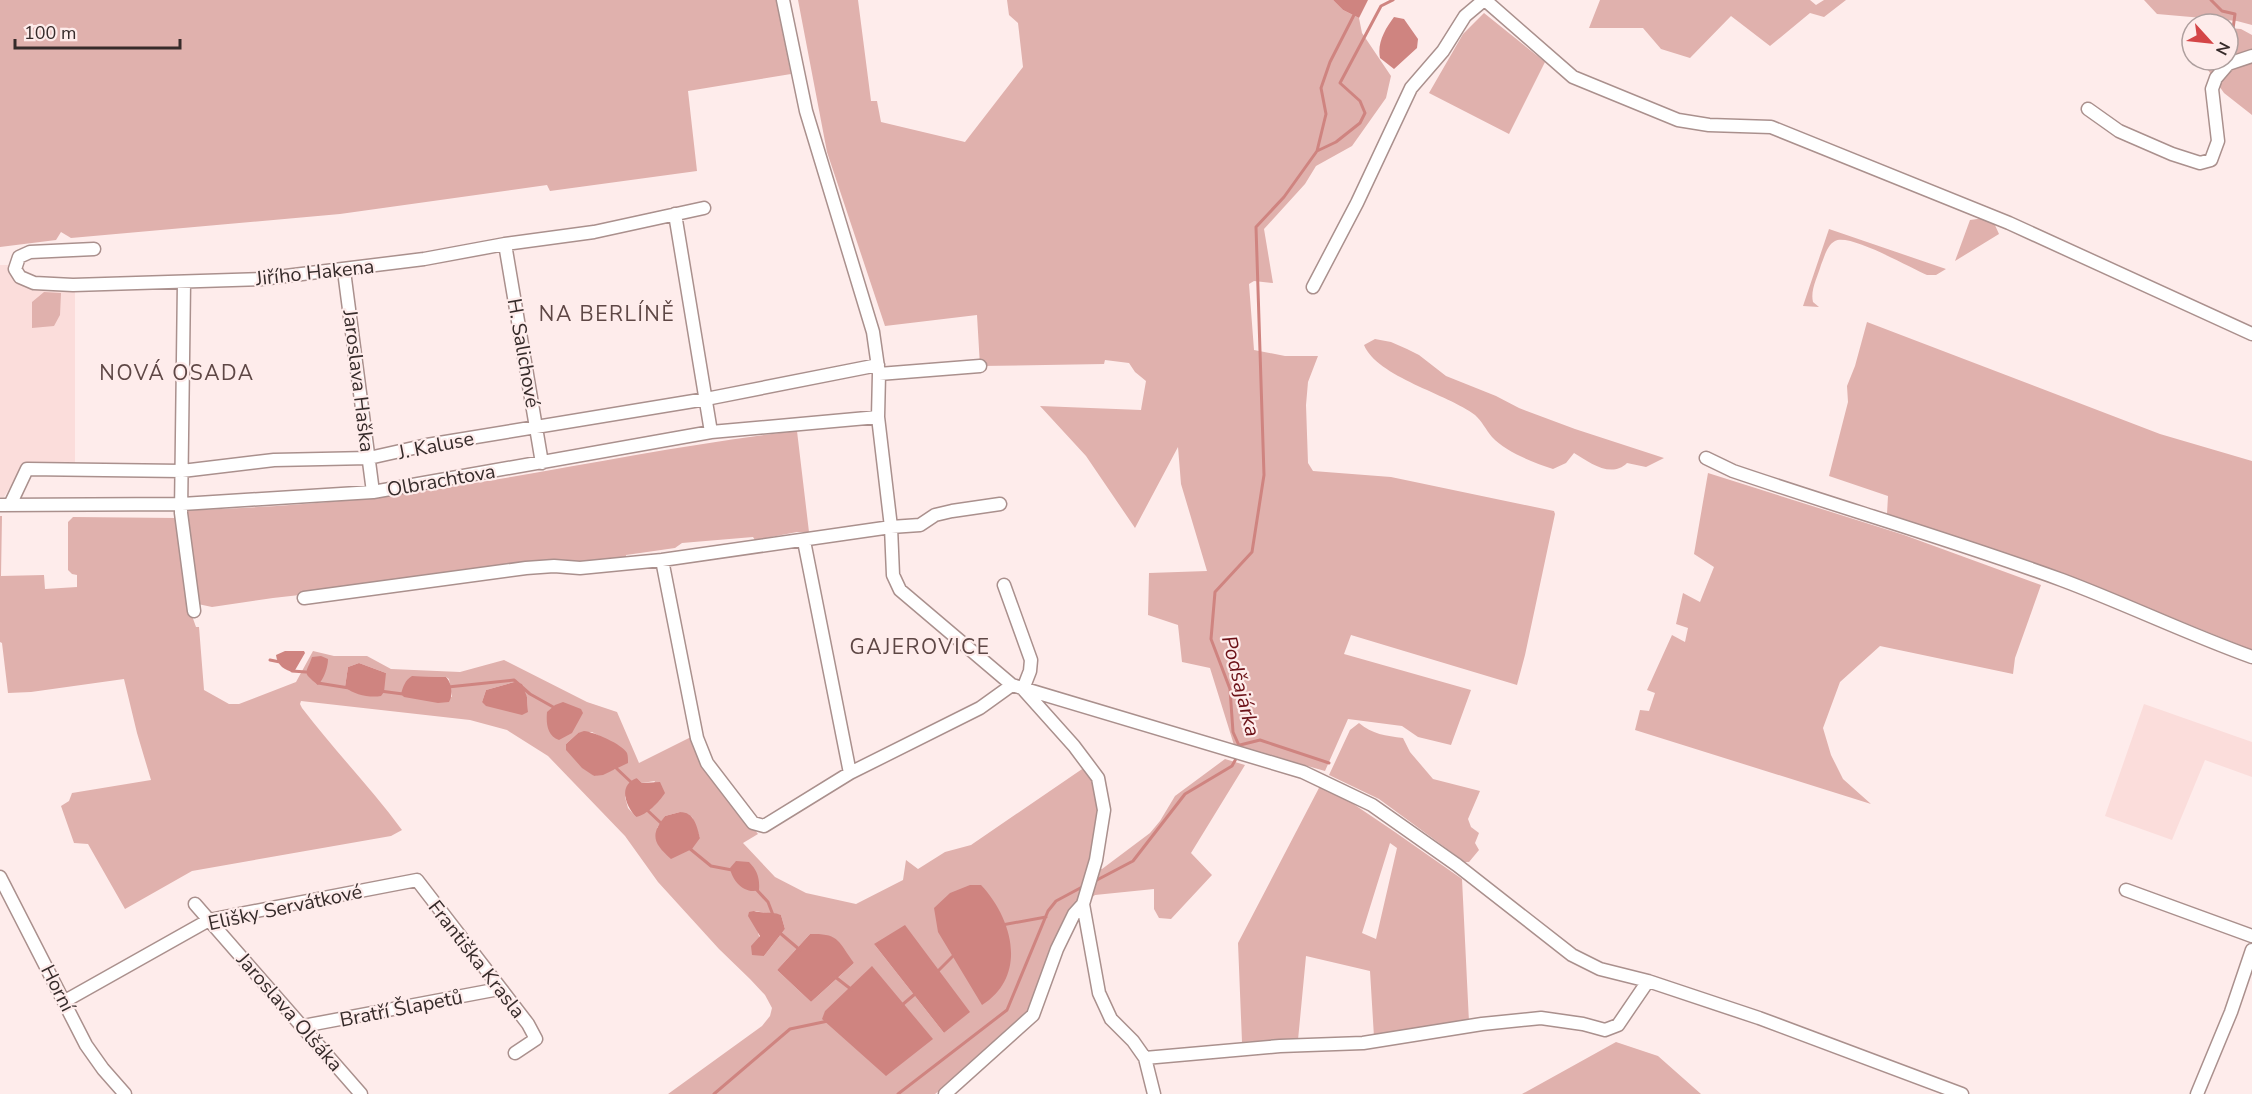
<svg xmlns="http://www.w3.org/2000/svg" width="2252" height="1094" font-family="'Nunito Sans',sans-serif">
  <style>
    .built { fill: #fbdddb }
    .green { fill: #e0b1ad; fill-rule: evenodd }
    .water { fill: #cf8480 }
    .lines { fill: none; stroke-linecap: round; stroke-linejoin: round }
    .stream { stroke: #cf8480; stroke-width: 3 }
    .minor-casing { stroke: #aa908d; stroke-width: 15 }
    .minor { stroke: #fff; stroke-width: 12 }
    .labels { text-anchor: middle; stroke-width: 4.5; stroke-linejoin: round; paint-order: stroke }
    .street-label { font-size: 20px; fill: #362b2a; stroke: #feeceb }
    .neighbourhood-label { font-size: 21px; letter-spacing: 1.5px; fill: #5e4745; stroke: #feeceb }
    .water-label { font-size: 21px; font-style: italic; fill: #6b1016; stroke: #feeceb }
  </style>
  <rect width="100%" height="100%" fill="#feeceb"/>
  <path class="built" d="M 0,265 L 8,265 L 24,287 L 75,288 L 75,464 L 24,465 L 4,497 L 0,497 Z
    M 2144,704 L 2252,742 L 2252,777 L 2205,760 L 2172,840 L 2105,816 Z"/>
  <path class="green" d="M 0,0 L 776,0 L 791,74 L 688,91 L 697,171 L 550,191 L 547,185 L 340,214 L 71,238 L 61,232 L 56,240 L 0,247 Z
    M 798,0 L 858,0 L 871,101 L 877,101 L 881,122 L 965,142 L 1023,67 L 1018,23 L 1009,15 L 1007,0 L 1333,0 L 1343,10 L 1359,18 L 1362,33 L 1391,76 L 1386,98 L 1352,146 L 1316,166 L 1305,184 L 1264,229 L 1273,283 L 1254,281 L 1249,284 L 1254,350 L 1285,356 L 1318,356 L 1308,382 L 1306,405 L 1308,463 L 1313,471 L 1391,477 L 1554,511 L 1555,514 L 1525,655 L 1517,685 L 1351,635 L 1344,654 L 1471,690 L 1451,745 L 1418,737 L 1402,726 L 1348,719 L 1325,771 L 1234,745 L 1210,668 L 1182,662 L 1178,625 L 1148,615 L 1149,573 L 1207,571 L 1181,484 L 1178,447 L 1135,528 L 1086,456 L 1040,406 L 1141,410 L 1146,381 L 1135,372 L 1129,363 L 1105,360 L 1104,364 L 980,366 L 977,315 L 885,326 L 827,152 Z
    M 1600,0 L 1810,0 L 1816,5 L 1824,0 L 1846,0 L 1824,17 L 1810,13 L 1770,46 L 1731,16 L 1690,58 L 1661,49 L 1643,28 L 1589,28 Z
    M 2144,0 L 2252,0 L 2252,25 L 2237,21 L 2157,14 Z
    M 1484,13 L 1545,62 L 1509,134 L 1429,93 L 1463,34 Z
    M 2228,28 L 2241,29 L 2252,35 L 2252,115 L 2224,93 L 2201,60 L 2228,60 Z
    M 1984,218 L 1994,223 L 1999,234 L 1955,261 L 1970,220 Z
    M 1829,229 L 1946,269 L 1936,275 L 1927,275 C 1910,268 1850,233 1835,241 C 1827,245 1824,258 1821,265 C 1818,276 1810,290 1813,302 L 1819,307 L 1803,306 Z
    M 44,292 L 61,293 L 60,315 L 54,326 L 32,328 L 32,302 Z
    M 1867,322 L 2160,434 L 2252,461 L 2252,650 L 2121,597 L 1887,514 L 1888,496 L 1829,476 L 1848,402 L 1847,386 L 1855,366 Z
    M 1375,339 L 1391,342 L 1407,349 L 1419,355 L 1446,376 L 1496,396 L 1519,408 L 1575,429 L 1664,458 L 1646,467 L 1627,463 C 1611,479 1589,462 1574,453 L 1566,463 L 1553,469 C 1534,463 1506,452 1492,437 C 1486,430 1482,421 1475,415 C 1448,394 1377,377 1364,345 Z
    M 797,431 L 809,532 L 797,532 L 755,540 L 753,537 L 682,543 L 675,548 L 626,555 L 626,558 L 273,598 L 212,607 L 198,604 L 184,514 L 188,510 C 271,508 355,501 437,489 C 557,471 676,445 797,431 Z
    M 1708,473 L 1904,535 L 2041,585 L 2015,658 L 2013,674 L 1880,646 L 1840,682 L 1823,728 L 1831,755 L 1843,779 L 1871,804 L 1635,730 L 1640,710 L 1649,711 L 1655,693 L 1647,690 L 1672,635 L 1685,642 L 1688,628 L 1676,624 L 1683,593 L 1700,602 L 1714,567 L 1694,554 Z
    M 0,516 L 2,516 L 1,576 L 44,575 L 45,589 L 77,587 L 77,575 L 72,574 L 68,570 L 68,522 L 73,517 L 177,518 L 190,610 L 196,627 L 199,627 L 204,690 L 229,704 L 239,704 L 296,682 L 313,651 L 334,656 L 367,656 L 391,669 L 460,672 L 504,660 L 587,702 L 617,712 L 639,763 L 693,736 L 713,778 L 758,834 L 743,843 L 775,877 L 806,893 L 856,904 L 903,880 L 906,860 L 918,869 L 945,852 L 971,845 L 1088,765 L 1102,804 L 1090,866 L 1102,869 L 1150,833 L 1160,821 L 1175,796 L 1225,759 L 1245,765 L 1191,853 L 1212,875 L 1171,919 L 1159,918 L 1154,909 L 1154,889 L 1095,895 L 1082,905 L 1065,936 L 1036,1017 L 935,1094 L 668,1094 L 762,1026 L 770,1016 L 772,1008 L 765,995 L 750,979 L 719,949 L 658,882 L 625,836 L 548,756 L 507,730 L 470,720 L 301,701 L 300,704 L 302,708 C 334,750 371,788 402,830 L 391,836 L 192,871 L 125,909 L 88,844 L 74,843 L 61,806 L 69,801 L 72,793 L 151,780 L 137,733 L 124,679 L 31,692 L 8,693 L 2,643 L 0,642 ZM 359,663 L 386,673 L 345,687 L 348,667 ZM 412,676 L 446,677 L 449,679 L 452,697 ZM 514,682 L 527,697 L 528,712 L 482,702 L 486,690 ZM 592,732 L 603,738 L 616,769 L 594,776 L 566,744 L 578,733 ZM 637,778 L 642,783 L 655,781 L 636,817 L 628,808 L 625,797 ZM 680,812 L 692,817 L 700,838 L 657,828 L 665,816 ZM 754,911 L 781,915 L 785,929 L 764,956 C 761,940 755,927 754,911 ZM 810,934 L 854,963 L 811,1002 L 777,970 ZM 874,944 L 969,1012 L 944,1033 Z
    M 1359,723 C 1372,734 1386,736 1403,738 L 1410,752 L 1433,779 L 1480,791 L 1468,819 L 1471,827 L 1479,833 L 1475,843 L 1479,850 L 1469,862 L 1465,862 L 1379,799 L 1329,775 L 1350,730 Z
    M 1320,786 L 1334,791 L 1392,830 L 1462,879 L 1469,1022 L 1374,1037 L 1370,971 L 1306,956 L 1298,1040 L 1242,1042 L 1238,943 ZM 1390,843 L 1397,848 L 1376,939 L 1362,933 Z
    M 1616,1042 L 1658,1056 L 1701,1094 L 1522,1094 Z"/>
  <path class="water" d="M 1333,0 L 1368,0 L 1359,18 L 1343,10 Z
    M 1394,17 L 1404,19 L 1418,39 L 1417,48 L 1394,69 L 1380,58 C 1377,43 1385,29 1394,17 Z
    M 285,651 L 304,651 L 305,653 L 294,672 C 285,671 277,665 276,655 Z
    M 321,656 L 328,659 C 328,667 324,679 318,685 C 301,671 306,675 312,657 Z
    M 359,663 L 386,673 L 384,692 L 381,696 C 370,698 354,695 345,687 L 348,667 Z
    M 412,676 L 446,677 C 452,683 453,695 449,702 L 438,703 L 404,697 L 401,694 C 403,687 405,680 412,676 Z
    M 514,682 L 522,684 L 527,697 L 528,712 L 522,715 L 486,706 L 482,702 L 486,690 Z
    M 563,702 L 581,709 L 583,713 L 572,733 L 559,740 C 547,736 546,723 547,712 L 555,705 Z
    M 584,731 C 594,732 622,744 627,753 C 628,756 628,759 628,763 L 603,775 L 594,776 L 582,768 L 566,750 L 566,744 L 578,733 Z
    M 637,778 L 642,783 L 660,782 L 665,793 C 659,802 647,815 636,817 C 625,805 618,785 637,778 Z
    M 680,812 C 694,812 697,826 700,838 L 692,849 L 671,859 C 653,843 650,835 665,816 Z
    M 736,861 L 749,862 C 757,870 760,878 759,890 C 745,895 732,881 730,868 Z
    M 970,885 L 981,885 C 1013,919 1028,976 982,1005 L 938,932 L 934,908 L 950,893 Z
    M 754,911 C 763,914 773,911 781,915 L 785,929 L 764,956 L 752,955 L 751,946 L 760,936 L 748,916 L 749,912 Z
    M 905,925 L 970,1012 L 944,1033 L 874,944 Z
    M 810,934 C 839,933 838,941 854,963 L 811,1002 L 777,970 Z
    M 872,966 L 933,1039 L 886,1076 L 822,1019 L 825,1011 Z"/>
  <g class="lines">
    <path class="stream" d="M 2211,0 L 2222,11 L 2235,14 L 2229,58
      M 1317,151 L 1326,114 L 1321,88 L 1330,62 L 1355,13
      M 270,660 L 280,662
      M 292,671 L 306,672
      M 318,683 L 349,688
      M 448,687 L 514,680 L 530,694 L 555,708
      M 380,691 L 403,694
      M 1240,745 L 1260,740 L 1329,763
      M 1241,750 L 1233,732 L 1230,689 L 1211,639 L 1215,592 L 1252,552 L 1264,475 L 1256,227 L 1284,197 L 1317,151 L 1336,142 L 1360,123 L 1365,113 L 1360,101 L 1340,83 L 1381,6 L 1393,0
      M 615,767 L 632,783
      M 647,810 L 662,824
      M 689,848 L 711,866 L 732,870
      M 1095,881 L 1133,861 L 1185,794 L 1232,766 L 1238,755
      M 756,889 L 768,902 L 773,915
      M 1002,925 L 1046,917
      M 780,933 L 800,950
      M 937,972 L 955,954
      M 834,976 L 852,990
      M 902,1005 L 915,994
      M 714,1094 L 790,1029 L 828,1021
      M 898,1094 L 1007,1010 L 1048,911 L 1056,901 L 1084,886"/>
    <g class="minor-casing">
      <path id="minor" d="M 783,0 L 806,111 L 873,332 L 879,374 L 878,417 L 891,527 L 893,575 L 900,590 L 1012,685 L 1303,772 L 1372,805 L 1457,865 L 1572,955 L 1600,969 L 1648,981 L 1759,1018 L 1962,1094
        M 1485,0 L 1573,77 L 1678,120 L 1709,125 L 1771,127 L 2009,223 L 2252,334
        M 2088,109 L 2119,131 L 2172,154 L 2200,163 L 2211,160 L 2218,141 L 2212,89 L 2216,78 L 2228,64 L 2252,56
        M 675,214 L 711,432
        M 505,244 L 542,463
        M 94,249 L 30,252 L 19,257 L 15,269 L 20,277 L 34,283 L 73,285 L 261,279 L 424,259 L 505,244 L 594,232 L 704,208
        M 344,271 L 373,492
        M 184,282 L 181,513 L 194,611
        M 1313,287 L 1357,203 L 1411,88 L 1443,51 L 1465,16 L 1484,0
        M 879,374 L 980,366
        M 1706,458 L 1733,471 C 1842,508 1953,540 2062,580 C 2126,604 2188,634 2252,657
        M 0,505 L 182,504 L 373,492 L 711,432 L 878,417
        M 10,505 L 27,469 L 182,471 L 274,460 L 369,458 L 427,445 L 706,399 L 878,365
        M 804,541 L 850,773
        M 662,560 L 697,738 L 707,763 L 753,823 L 764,826 L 850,773 L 980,708 L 1012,685
        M 1004,585 L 1031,660 L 1030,671 L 1023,689 L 1074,746 L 1098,778 L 1104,810 L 1096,860 L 1083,904 L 1099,993 L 1111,1019 L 1133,1041 L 1145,1058 L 1154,1094
        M 304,598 L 526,568 L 554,566 L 580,568 L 662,560 L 891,527 L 920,525 L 935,515 L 952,511 L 1000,504
        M 0,877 L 86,1045 L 103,1069 L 125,1094
        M 2126,890 L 2252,936
        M 195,904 L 361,1094
        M 65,1001 L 209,920 L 417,880 L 528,1024 L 536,1039 L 515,1053
        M 303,1026 L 499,989
        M 1145,1058 L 1280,1046 L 1363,1043 L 1482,1024 L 1541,1018 L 1583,1024 L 1605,1030 L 1618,1025 L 1648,981
        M 945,1094 L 1033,1015 L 1057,949 L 1074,914 L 1083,904
        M 2197,1094 L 2231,1012 L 2252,950"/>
    </g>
    <use href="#minor" class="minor"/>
  </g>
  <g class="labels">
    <g class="street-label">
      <text transform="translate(315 272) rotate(-6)" y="7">Jiřího Hakena</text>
      <text transform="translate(524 353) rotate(80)" y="7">H. Salichové</text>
      <text transform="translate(359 381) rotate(83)" y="7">Jaroslava Haška</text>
      <text transform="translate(436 445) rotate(-11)" y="7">J. Kaluse</text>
      <text transform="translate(441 480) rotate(-10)" y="7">Olbrachtova</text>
      <text transform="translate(285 907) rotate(-12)" y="7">Elišky Servátkové</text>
      <text transform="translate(477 959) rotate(52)" y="7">Františka Krasla</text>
      <text transform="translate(58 988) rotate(63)" y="7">Horní</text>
      <text transform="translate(401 1008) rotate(-11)" y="7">Bratří Šlapetů</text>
      <text transform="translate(290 1012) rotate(49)" y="7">Jaroslava Olšáka</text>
    </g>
    <g class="neighbourhood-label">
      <text x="607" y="321">NA BERLÍNĚ</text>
      <text x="177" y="380">NOVÁ OSADA</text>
      <text x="920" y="654">GAJEROVICE</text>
    </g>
    <g class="water-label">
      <text transform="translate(1241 686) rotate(76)" y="7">Podšajárka</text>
    </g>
  </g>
  <g transform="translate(2210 42) rotate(117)"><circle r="28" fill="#feeceb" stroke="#ae9f9e" stroke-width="1.5"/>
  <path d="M0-4.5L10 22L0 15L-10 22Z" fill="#d44547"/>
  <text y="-9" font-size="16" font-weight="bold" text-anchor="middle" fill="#362b2a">N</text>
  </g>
  <path d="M15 39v9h165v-9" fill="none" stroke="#362b2a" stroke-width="3"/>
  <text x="24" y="39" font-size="18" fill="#362b2a" stroke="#feeceb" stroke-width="4.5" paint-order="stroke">100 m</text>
</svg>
